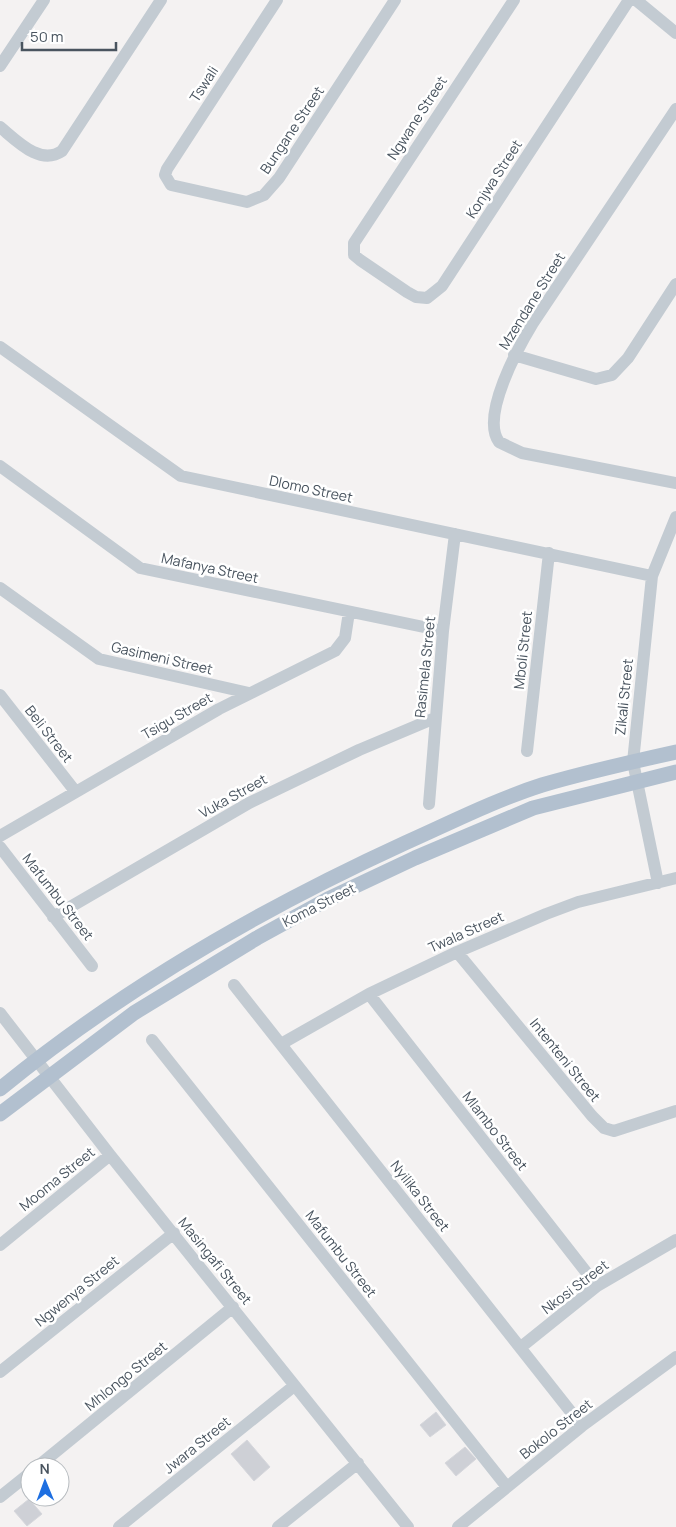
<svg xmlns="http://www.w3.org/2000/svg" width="676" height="1527" font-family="Manrope,sans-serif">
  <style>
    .building { fill: #ced0d6; stroke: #d6d7dc }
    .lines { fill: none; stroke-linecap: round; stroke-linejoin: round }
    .minor { stroke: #c3cbd2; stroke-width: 12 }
    .major { stroke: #b2c0cf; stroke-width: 15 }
    .labels { text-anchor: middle; stroke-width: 5; stroke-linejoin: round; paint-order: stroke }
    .street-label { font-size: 14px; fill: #49545f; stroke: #fff }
  </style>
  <rect width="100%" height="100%" fill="#f4f2f2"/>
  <path class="building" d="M 436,1412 L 446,1425 L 430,1437 L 420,1425 Z
    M 247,1440 L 270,1467 L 254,1481 L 231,1454 Z
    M 465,1447 L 476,1459 L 456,1476 L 445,1463 Z
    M 29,1499 L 42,1514 L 27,1526 L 14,1511 Z"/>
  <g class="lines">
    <path class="minor" d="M 277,0 L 167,169 L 165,175 L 171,185 L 247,202 L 264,195 L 279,178 L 395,0
      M 514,0 L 354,243 L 354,255 L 360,260 L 407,292 L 416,297 L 427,298 L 442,286 L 629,0
      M 636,0 L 676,33
      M 0,66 L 44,0
      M 676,109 L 533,323 C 519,346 480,416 499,442 L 522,453 L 676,483
      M 0,127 C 17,141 40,166 62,151 L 161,0
      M 0,347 L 181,476 L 652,576
      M 514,355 L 596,379 L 612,375 L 628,358 L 676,284
      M 0,466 L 140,568 L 443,631
      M 0,588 L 99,659 L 249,693
      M 0,695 L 75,791
      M 527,751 L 549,553
      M 429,804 L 443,631 L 455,534
      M 0,836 L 219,709 L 335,651 L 345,638 L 349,612
      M 0,847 L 92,966
      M 658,883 L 633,762 L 652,576 L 676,517
      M 53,917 L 249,803 L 359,750 L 435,718
      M 457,952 L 592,1116 L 604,1128 L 614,1131 L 676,1111
      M 234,985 L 582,1426
      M 369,994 L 597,1286
      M 0,1013 L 110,1155 L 408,1527
      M 152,1040 L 507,1487
      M 281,1044 L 369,994 L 457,952 L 546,914 L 578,902 L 676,878
      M 0,1245 L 110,1155
      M 521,1347 L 597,1286 L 676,1240
      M 0,1372 L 174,1233
      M 37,1467 L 233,1307
      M 0,1497 L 30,1473
      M 119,1527 L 294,1386
      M 278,1527 L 358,1463
      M 458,1527 L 582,1426 L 676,1357"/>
    <path class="major" d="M 0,1089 C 123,988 261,909 405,843 C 450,823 495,800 542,785 C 586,772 631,762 676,752
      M 0,1114 L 134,1013 L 257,938 L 328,899 L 415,858 L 533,808 L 676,772"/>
  </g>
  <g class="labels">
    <g class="street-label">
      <text transform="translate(204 84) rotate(-57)" y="5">Tswali</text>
      <text transform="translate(417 118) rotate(-57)" y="5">Ngwane Street</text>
      <text transform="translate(292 130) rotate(-56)" y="5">Bungane Street</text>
      <text transform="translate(494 179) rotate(-57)" y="5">Konjwa Street</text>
      <text transform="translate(532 301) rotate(-58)" y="5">Mzendane Street</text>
      <text transform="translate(311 489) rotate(12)" y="5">Dlomo Street</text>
      <text transform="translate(210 568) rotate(12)" y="5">Mafanya Street</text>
      <text transform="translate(523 650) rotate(-84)" y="5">Mboli Street</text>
      <text transform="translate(162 658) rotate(13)" y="5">Gasimeni Street</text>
      <text transform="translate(425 667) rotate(-84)" y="5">Rasimela Street</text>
      <text transform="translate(624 697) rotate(-84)" y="5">Zikali Street</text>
      <text transform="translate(177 716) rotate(-30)" y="5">Tsigu Street</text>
      <text transform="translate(49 734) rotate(52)" y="5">Beli Street</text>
      <text transform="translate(233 796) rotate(-29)" y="5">Vuka Street</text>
      <text transform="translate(58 897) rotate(52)" y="5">Mafumbu Street</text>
      <text transform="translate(319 905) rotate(-27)" y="5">Koma Street</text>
      <text transform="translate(466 932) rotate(-24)" y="5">Twala Street</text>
      <text transform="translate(565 1060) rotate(51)" y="5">Intenteni Street</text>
      <text transform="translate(495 1131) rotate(52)" y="5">Mlambo Street</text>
      <text transform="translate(57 1179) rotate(-39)" y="5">Mooma Street</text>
      <text transform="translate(420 1196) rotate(52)" y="5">Nyilika Street</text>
      <text transform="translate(341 1254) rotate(52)" y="5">Mafumbu Street</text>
      <text transform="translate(215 1261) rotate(51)" y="5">Masingafi Street</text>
      <text transform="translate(575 1287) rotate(-37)" y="5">Nkosi Street</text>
      <text transform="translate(77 1291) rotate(-39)" y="5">Ngwenya Street</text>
      <text transform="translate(126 1376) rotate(-39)" y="5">Mhlongo Street</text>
      <text transform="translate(556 1429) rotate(-38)" y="5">Bokolo Street</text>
      <text transform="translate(197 1445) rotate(-39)" y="5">Jwara Street</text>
    </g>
  </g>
  <g transform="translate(45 1482) rotate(359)"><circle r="24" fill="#ffffff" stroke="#b6bbbf"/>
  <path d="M0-4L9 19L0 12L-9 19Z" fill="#1e6fe1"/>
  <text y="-8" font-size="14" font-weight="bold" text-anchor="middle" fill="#49545f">N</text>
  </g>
  <path d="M22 42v8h94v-8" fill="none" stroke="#49545f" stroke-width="2.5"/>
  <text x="30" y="42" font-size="15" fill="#49545f" stroke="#ffffff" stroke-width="4" paint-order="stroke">50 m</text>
</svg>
